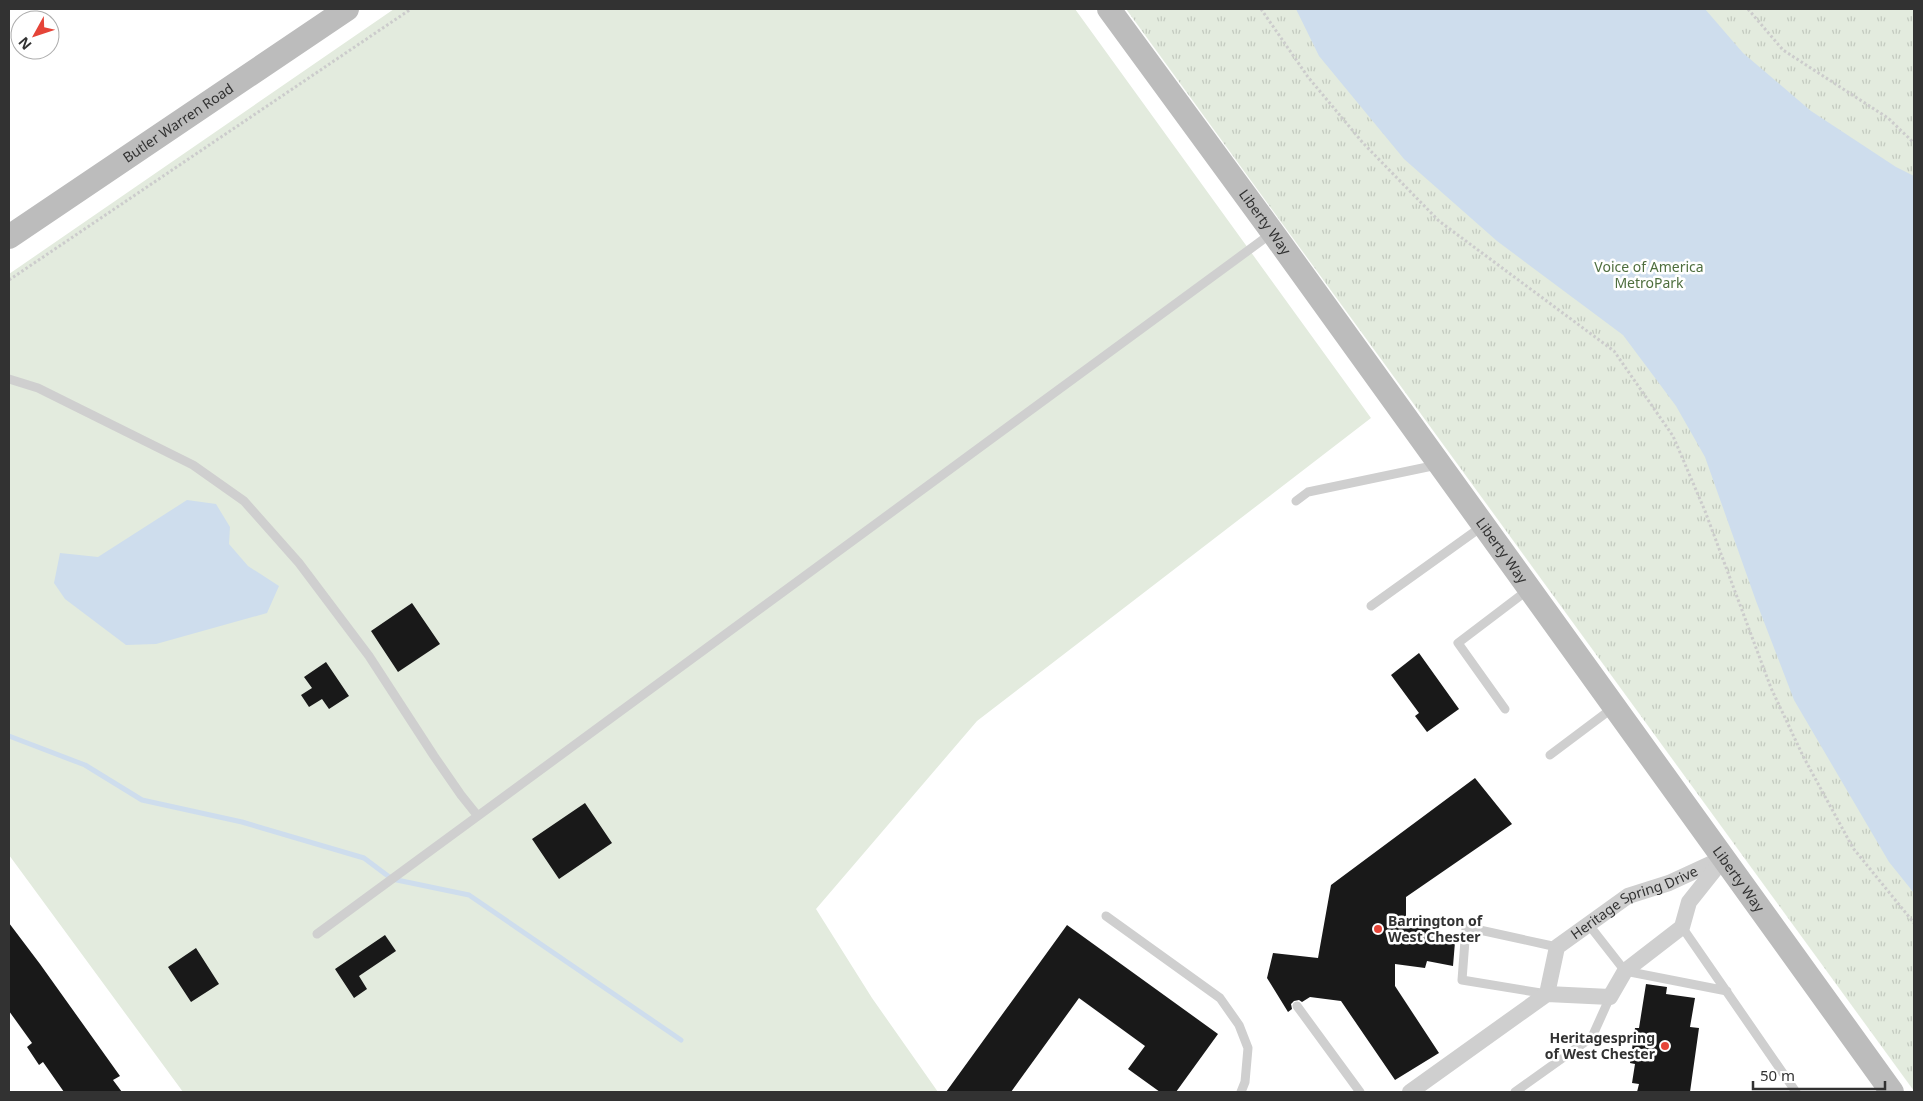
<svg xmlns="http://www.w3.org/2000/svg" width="1923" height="1101" font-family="'Noto Sans',sans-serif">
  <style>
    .green { fill: #e3ebde }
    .park { fill: url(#park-tufts) }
    .water { fill: #cedded }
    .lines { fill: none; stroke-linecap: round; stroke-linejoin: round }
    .stream { stroke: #cedded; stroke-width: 5 }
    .building { fill: #191919 }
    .path { stroke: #ccc; stroke-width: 3; stroke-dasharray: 2.5 2.5; stroke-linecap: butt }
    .lane { stroke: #cfcfcf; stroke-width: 9 }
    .street { stroke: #cfcfcf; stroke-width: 16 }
    .secondary { stroke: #bcbcbc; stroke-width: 24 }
    .poi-dot { fill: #e54438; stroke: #fff; stroke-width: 2 }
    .labels { text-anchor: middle; stroke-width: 5; stroke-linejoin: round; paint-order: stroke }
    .street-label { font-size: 14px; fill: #323232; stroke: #fff }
    .park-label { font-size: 14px; fill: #4e6e3e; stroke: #fff }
    .poi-label { font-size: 14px; font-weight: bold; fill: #323232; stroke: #fff; text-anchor: start }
  </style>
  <defs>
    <pattern id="park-tufts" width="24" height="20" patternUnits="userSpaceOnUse" patternTransform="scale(1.25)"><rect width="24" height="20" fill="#e3ebde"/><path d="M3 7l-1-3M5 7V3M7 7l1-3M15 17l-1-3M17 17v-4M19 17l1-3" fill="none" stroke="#c3cabf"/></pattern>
  </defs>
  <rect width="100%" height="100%" fill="#fff"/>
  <path class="green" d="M 394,9 L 1075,9 L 1371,418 L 977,721 L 816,909 L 872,998 L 938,1092 L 183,1092 L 9,855 L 9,274 Z"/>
  <path class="park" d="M 1126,9 L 1914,9 L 1914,1091 Z"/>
  <path class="water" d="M 1296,9 L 1705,9 L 1743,53 L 1811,111 L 1896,167 L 1914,176 L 1914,893 L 1889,862 L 1794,700 L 1756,601 L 1705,457 L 1676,406 L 1623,335 L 1497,241 L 1404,159 L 1319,56 Z
    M 187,500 L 216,504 L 230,527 L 229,544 L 248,566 L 279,586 L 267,613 L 156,644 L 126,645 L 65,599 L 54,583 L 60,553 L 98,557 Z"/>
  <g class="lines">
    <path class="stream" d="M 9,736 L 85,765 L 142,800 L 242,822 L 364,858 L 392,879 L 469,895 L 681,1040"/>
  </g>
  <path class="building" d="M 412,603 L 440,644 L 398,672 L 371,631 Z
    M 1419,653 L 1459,709 L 1427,732 L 1415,716 L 1419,713 L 1391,675 Z
    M 326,662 L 349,696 L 329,709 L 322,699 L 309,707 L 301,695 L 312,688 L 304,677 Z
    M 1475,778 L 1512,824 L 1406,897 L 1406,916 L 1436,920 L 1432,939 L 1455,942 L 1453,966 L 1427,961 L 1425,968 L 1395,964 L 1395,986 L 1439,1053 L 1395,1080 L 1341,1001 L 1310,997 L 1302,1002 L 1299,1000 L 1294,1001 L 1291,1004 L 1292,1009 L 1288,1012 L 1267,978 L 1273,953 L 1318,958 L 1331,885 Z
    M 585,803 L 612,843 L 559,879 L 532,839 Z
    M 9,923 L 40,964 L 120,1076 L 113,1080 L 122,1092 L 64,1092 L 43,1062 L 39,1065 L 27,1047 L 32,1043 L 9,1011 Z
    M 1067,925 L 1218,1034 L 1176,1092 L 1160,1092 L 1128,1069 L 1145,1046 L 1079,998 L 1011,1092 L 946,1092 Z
    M 385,935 L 396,951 L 359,976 L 367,989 L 354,998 L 335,969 Z
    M 196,948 L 219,984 L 191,1002 L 168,967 Z
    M 1646,984 L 1667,987 L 1666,994 L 1695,998 L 1690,1027 L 1699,1028 L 1690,1092 L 1637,1092 L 1639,1084 L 1632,1083 L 1635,1064 L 1630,1063 L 1635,1028 L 1639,1028 Z"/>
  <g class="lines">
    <path class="path" d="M 1261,9 L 1308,77 L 1363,143 L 1439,221 L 1614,351 L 1673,436 L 1705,511 L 1771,688 L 1803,756 L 1853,848 L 1914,923
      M 1748,9 L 1783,50 L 1888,118 L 1914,143
      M 9,280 L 411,9"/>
    <path class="lane" d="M 9,379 L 38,388 L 193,465 L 244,501 L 299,563 L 369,656 L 434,756 L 461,795 L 477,815
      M 1296,501 L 1308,492 L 1437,465
      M 1371,606 L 1484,525
      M 1505,709 L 1458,643 L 1529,589
      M 1550,755 L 1614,707
      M 1106,916 L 1220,998 L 1239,1025 L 1248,1048 L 1245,1082 L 1241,1092
      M 1589,925 L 1625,971 L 1727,991
      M 1682,927 L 1796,1092
      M 317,934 L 1272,233
      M 1547,994 L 1462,980 L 1466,927 L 1557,947
      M 1297,1006 L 1360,1092
      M 1515,1092 L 1592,1037 L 1610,997"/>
    <g class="street">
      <path id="s1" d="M 1547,994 L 1557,947 L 1628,896 L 1669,883 L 1721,859"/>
      <path d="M 1410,1092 L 1547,994 L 1610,997 L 1625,971 L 1682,927 L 1689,902 L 1724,858"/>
    </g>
    <g class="secondary">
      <path id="s2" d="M 1109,9 L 1273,233 L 1892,1092"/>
      <path id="s3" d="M 9,237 L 347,9"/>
    </g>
  </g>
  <g class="poi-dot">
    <circle cx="1378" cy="929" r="5"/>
    <circle cx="1665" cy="1046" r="5"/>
  </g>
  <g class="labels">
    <g class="street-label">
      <text dy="5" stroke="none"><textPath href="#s3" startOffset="204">Butler Warren Road</textPath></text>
      <text dy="5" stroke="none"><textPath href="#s2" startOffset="264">Liberty Way</textPath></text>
      <text dy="5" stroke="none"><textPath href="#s2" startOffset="669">Liberty Way</textPath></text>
      <text dy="5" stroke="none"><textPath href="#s2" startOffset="1074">Liberty Way</textPath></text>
      <text dy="5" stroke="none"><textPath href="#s1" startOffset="138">Heritage Spring Drive</textPath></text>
    </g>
    <g class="park-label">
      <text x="1649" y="272">Voice of America<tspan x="1649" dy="16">MetroPark</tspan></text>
    </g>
    <g class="poi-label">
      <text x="1388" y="926">Barrington of<tspan x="1388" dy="16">West Chester</tspan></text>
      <text x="1655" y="1043" text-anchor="end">Heritagespring<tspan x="1655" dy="16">of West Chester</tspan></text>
    </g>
  </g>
  <rect width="1923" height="1101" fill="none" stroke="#323232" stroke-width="20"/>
  <g transform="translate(35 35) rotate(230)"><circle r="24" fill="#ffffff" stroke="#adadad"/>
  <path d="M0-4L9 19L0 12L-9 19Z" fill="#e54438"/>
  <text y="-8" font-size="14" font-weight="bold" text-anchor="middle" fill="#323232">N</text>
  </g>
  <path d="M1753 1081v8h132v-8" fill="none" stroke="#323232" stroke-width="2.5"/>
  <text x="1760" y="1081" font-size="15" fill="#323232" stroke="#ffffff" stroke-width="4" paint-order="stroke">50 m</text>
</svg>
